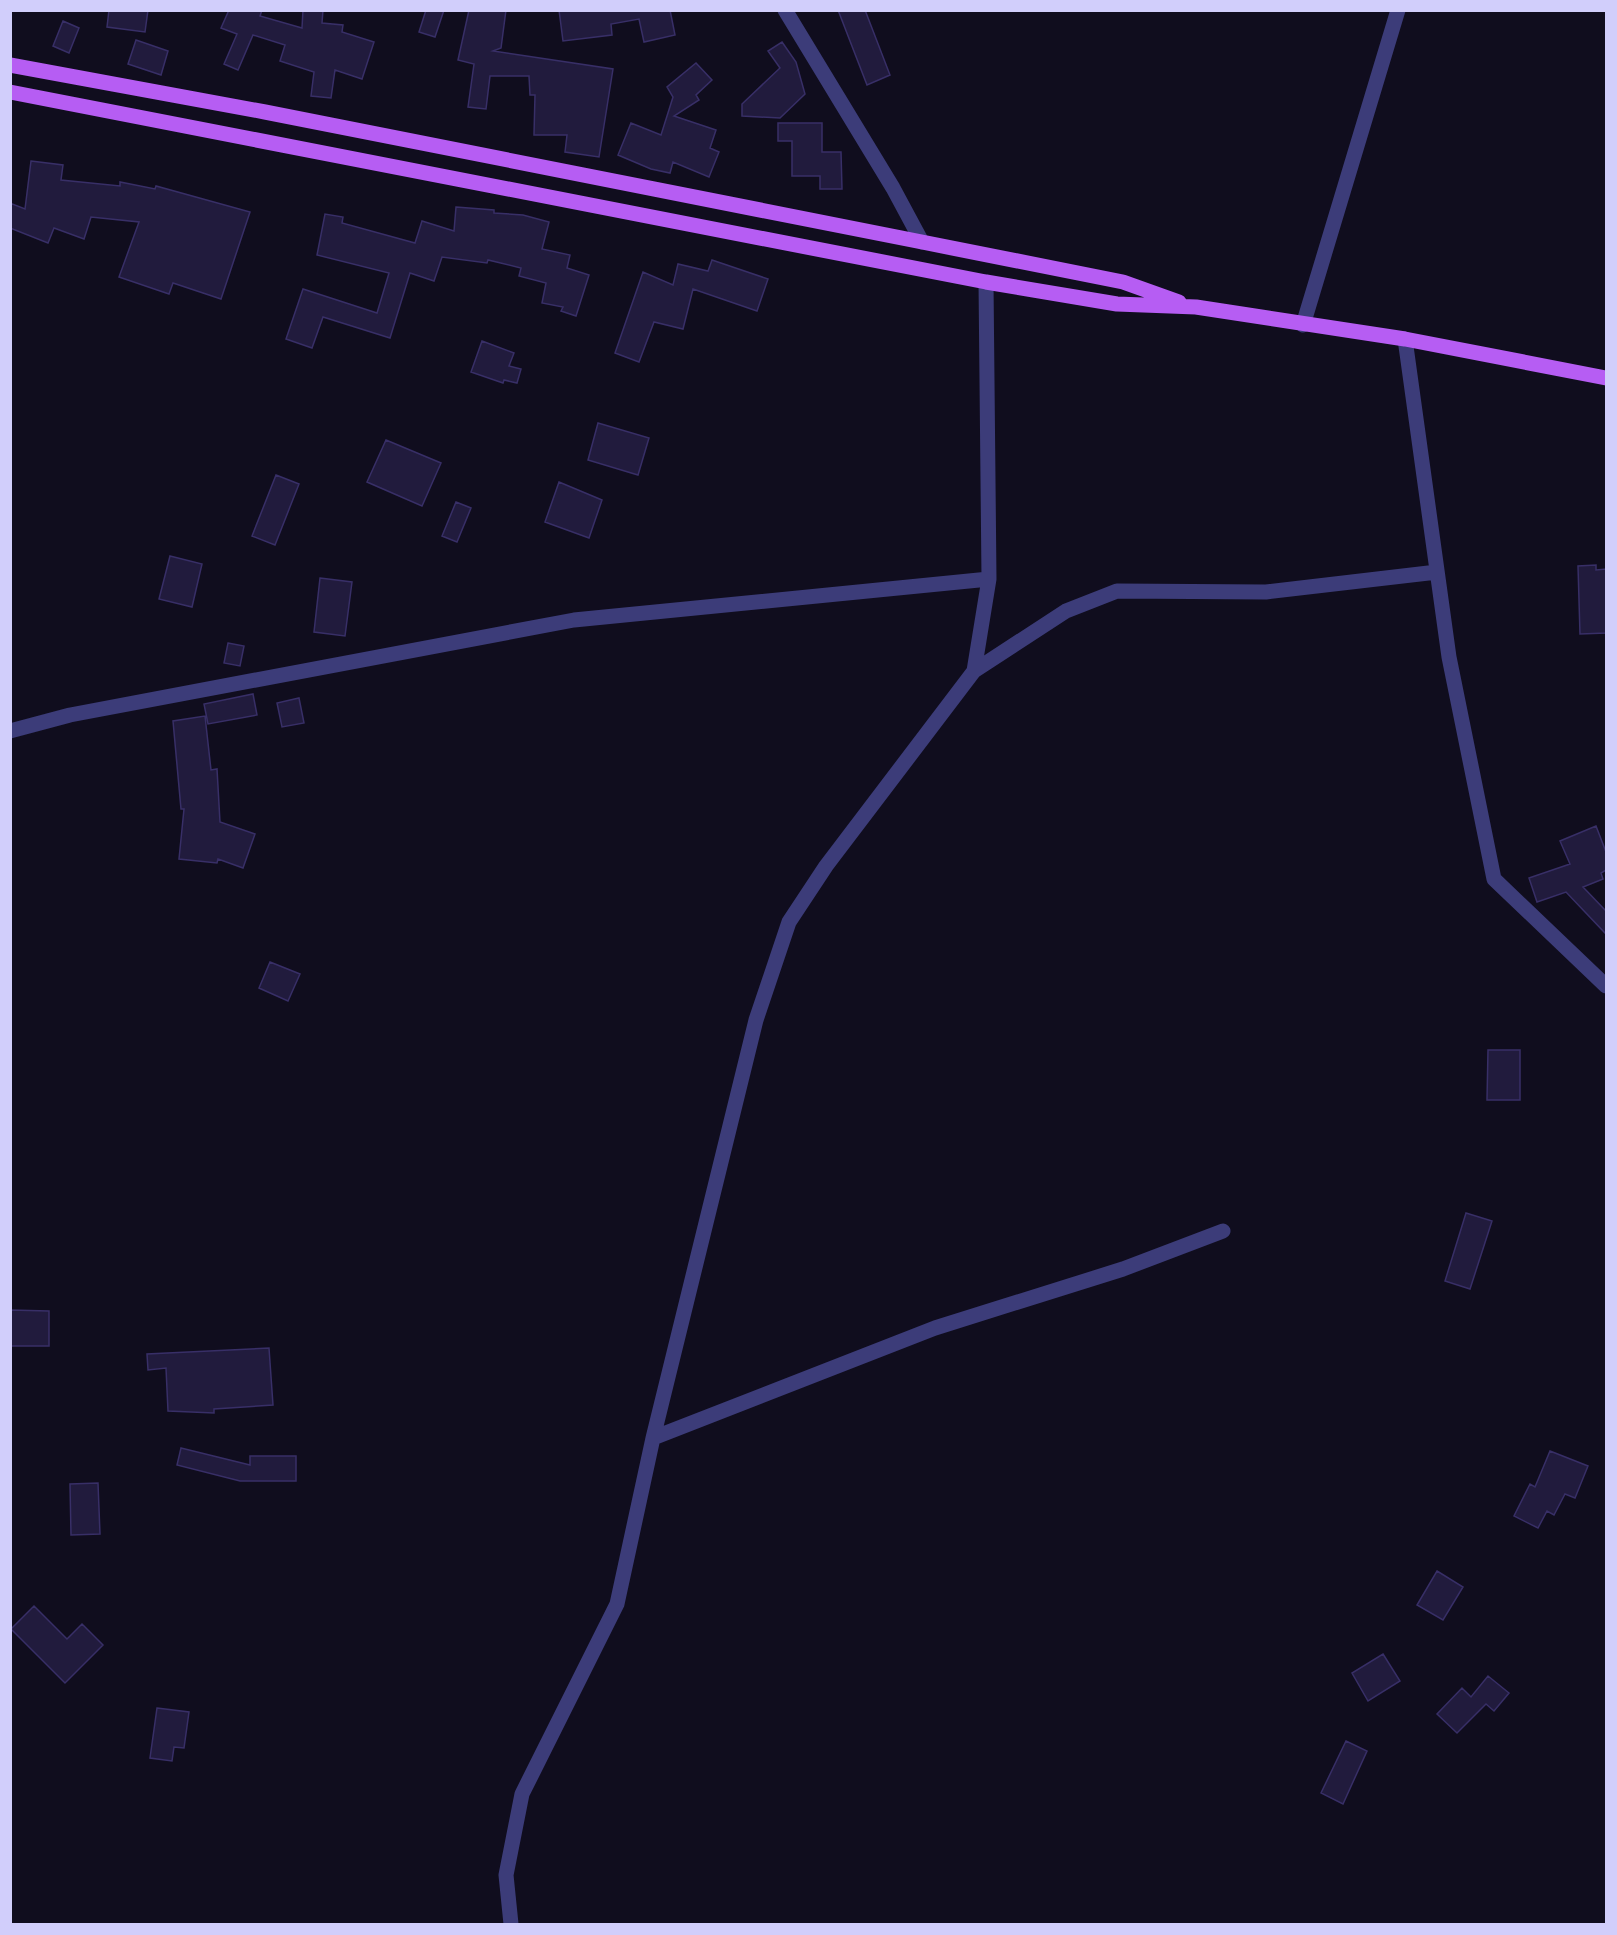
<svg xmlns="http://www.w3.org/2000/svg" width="1617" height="1935" font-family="'Nunito Sans',sans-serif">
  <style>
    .building { fill: #211b3d; stroke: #382f67; stroke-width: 1.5 }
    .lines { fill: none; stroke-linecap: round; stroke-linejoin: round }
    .minor { stroke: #3c3c79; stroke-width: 15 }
    .major { stroke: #b65df3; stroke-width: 15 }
  </style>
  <rect width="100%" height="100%" fill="#100d1e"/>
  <path class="building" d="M 109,10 L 148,10 L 145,32 L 107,27 Z
    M 229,10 L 262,10 L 260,16 L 302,28 L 303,10 L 323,10 L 322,23 L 343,25 L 342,32 L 374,42 L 362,79 L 335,70 L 331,98 L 311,96 L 314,72 L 280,61 L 285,45 L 253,35 L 238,70 L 224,64 L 237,34 L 221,28 Z
    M 426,10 L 444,10 L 435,37 L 419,32 Z
    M 469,10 L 506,10 L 501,48 L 493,51 L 613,69 L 599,157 L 565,152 L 567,135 L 534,135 L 535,95 L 530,95 L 529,76 L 490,76 L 486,109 L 468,107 L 474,64 L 458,60 Z
    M 559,10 L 670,10 L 675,35 L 644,42 L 639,19 L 611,24 L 612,35 L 563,41 Z
    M 838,10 L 865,10 L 890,75 L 867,85 Z
    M 63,21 L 79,28 L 69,53 L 53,46 Z
    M 136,40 L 168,51 L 161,75 L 128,64 Z
    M 782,42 L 796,62 L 805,94 L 780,118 L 742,116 L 742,104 L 780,68 L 768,51 Z
    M 696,63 L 712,80 L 696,95 L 699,100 L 674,116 L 716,130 L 710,148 L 719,152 L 709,177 L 673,162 L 670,173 L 651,169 L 618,155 L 631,123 L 661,135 L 673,97 L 667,87 Z
    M 778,123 L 822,123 L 822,152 L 841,152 L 842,189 L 820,189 L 820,176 L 792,176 L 792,141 L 778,141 Z
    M 31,161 L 63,165 L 61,180 L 120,186 L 120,182 L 155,189 L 156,186 L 250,212 L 221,299 L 173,283 L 169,294 L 119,277 L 139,222 L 91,217 L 84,239 L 54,228 L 48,243 L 10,228 L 10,203 L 25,209 Z
    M 456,207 L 494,210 L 494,213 L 523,215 L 549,222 L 542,249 L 570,255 L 567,268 L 589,275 L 576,316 L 561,311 L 563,307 L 542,303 L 546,283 L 519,276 L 521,268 L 488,260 L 487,263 L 442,257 L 434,281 L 410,273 L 390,338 L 323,317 L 312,348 L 286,339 L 303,289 L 377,313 L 389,273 L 317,255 L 325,214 L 343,217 L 342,223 L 415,243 L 422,221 L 454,231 Z
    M 712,260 L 768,279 L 757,311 L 693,289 L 683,329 L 654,322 L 639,362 L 615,353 L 643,272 L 673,285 L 678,264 L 708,271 Z
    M 482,341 L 514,353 L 509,366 L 521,369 L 517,383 L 504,380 L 503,383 L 471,372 Z
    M 598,423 L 649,438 L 638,475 L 588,460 Z
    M 386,440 L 441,463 L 422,506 L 367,482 Z
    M 276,475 L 299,484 L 275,545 L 252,536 Z
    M 559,482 L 602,500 L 589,538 L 545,522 Z
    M 456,502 L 471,508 L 457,542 L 442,536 Z
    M 170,556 L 202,564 L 192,607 L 159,599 Z
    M 1596,565 L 1596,570 L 1606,569 L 1606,633 L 1580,634 L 1578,566 Z
    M 320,578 L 352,582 L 345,636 L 314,632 Z
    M 228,643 L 244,646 L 240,666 L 224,663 Z
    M 253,694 L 257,715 L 208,724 L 204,704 Z
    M 299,698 L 304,723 L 282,727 L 277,703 Z
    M 205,716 L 211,770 L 217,769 L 220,822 L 255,834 L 243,868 L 218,859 L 217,863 L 179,859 L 184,809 L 181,809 L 173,721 Z
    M 1596,826 L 1606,852 L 1606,870 L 1601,873 L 1603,879 L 1583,887 L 1606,911 L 1606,934 L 1566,892 L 1537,902 L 1529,878 L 1570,864 L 1560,841 Z
    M 270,962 L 300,974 L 288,1001 L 259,988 Z
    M 1488,1050 L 1520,1050 L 1520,1100 L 1487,1100 Z
    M 1466,1213 L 1492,1221 L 1470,1289 L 1445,1281 Z
    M 10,1310 L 49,1311 L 49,1346 L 10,1346 Z
    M 269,1348 L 273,1405 L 214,1409 L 214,1413 L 168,1411 L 166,1368 L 148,1370 L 147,1354 Z
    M 181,1448 L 250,1465 L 250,1456 L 296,1456 L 296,1481 L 240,1481 L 177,1465 Z
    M 1550,1451 L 1588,1466 L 1575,1498 L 1565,1494 L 1554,1515 L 1547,1511 L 1538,1528 L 1514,1516 L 1530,1484 L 1535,1487 Z
    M 98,1483 L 100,1534 L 71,1535 L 70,1484 Z
    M 1437,1571 L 1463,1587 L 1443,1620 L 1417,1605 Z
    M 34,1606 L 67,1639 L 82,1624 L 103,1645 L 65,1683 L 11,1629 Z
    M 1383,1654 L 1400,1681 L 1368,1701 L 1352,1673 Z
    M 1488,1676 L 1509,1693 L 1494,1711 L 1486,1704 L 1457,1733 L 1437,1714 L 1462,1688 L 1471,1697 Z
    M 157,1708 L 189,1712 L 184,1748 L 174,1747 L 172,1761 L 150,1758 Z
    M 1346,1741 L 1367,1751 L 1343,1804 L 1321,1793 Z"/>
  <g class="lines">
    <path class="minor" d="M 785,10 L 893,188 L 922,242
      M 1303,325 L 1398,10
      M 1405,339 L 1449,657 L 1494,879 L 1606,986
      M 974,671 L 1066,611 L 1117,591 L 1266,592 L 1437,572
      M 10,731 L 70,715 L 574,620 L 989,579
      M 653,1438 L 935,1328 L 1123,1269 L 1223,1231
      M 511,1924 L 506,1875 L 522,1794 L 617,1604 L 653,1438 L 756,1020 L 789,922 L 826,866 L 974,671 L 989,579 L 986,282"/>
    <path class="major" d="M 10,65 L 265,112 L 922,242 L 1123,282 L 1179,302
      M 10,92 L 986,282 L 1117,304 L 1196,307 L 1405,339 L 1606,378"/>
  </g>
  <rect width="1617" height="1935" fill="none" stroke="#d1cefb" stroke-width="24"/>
</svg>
